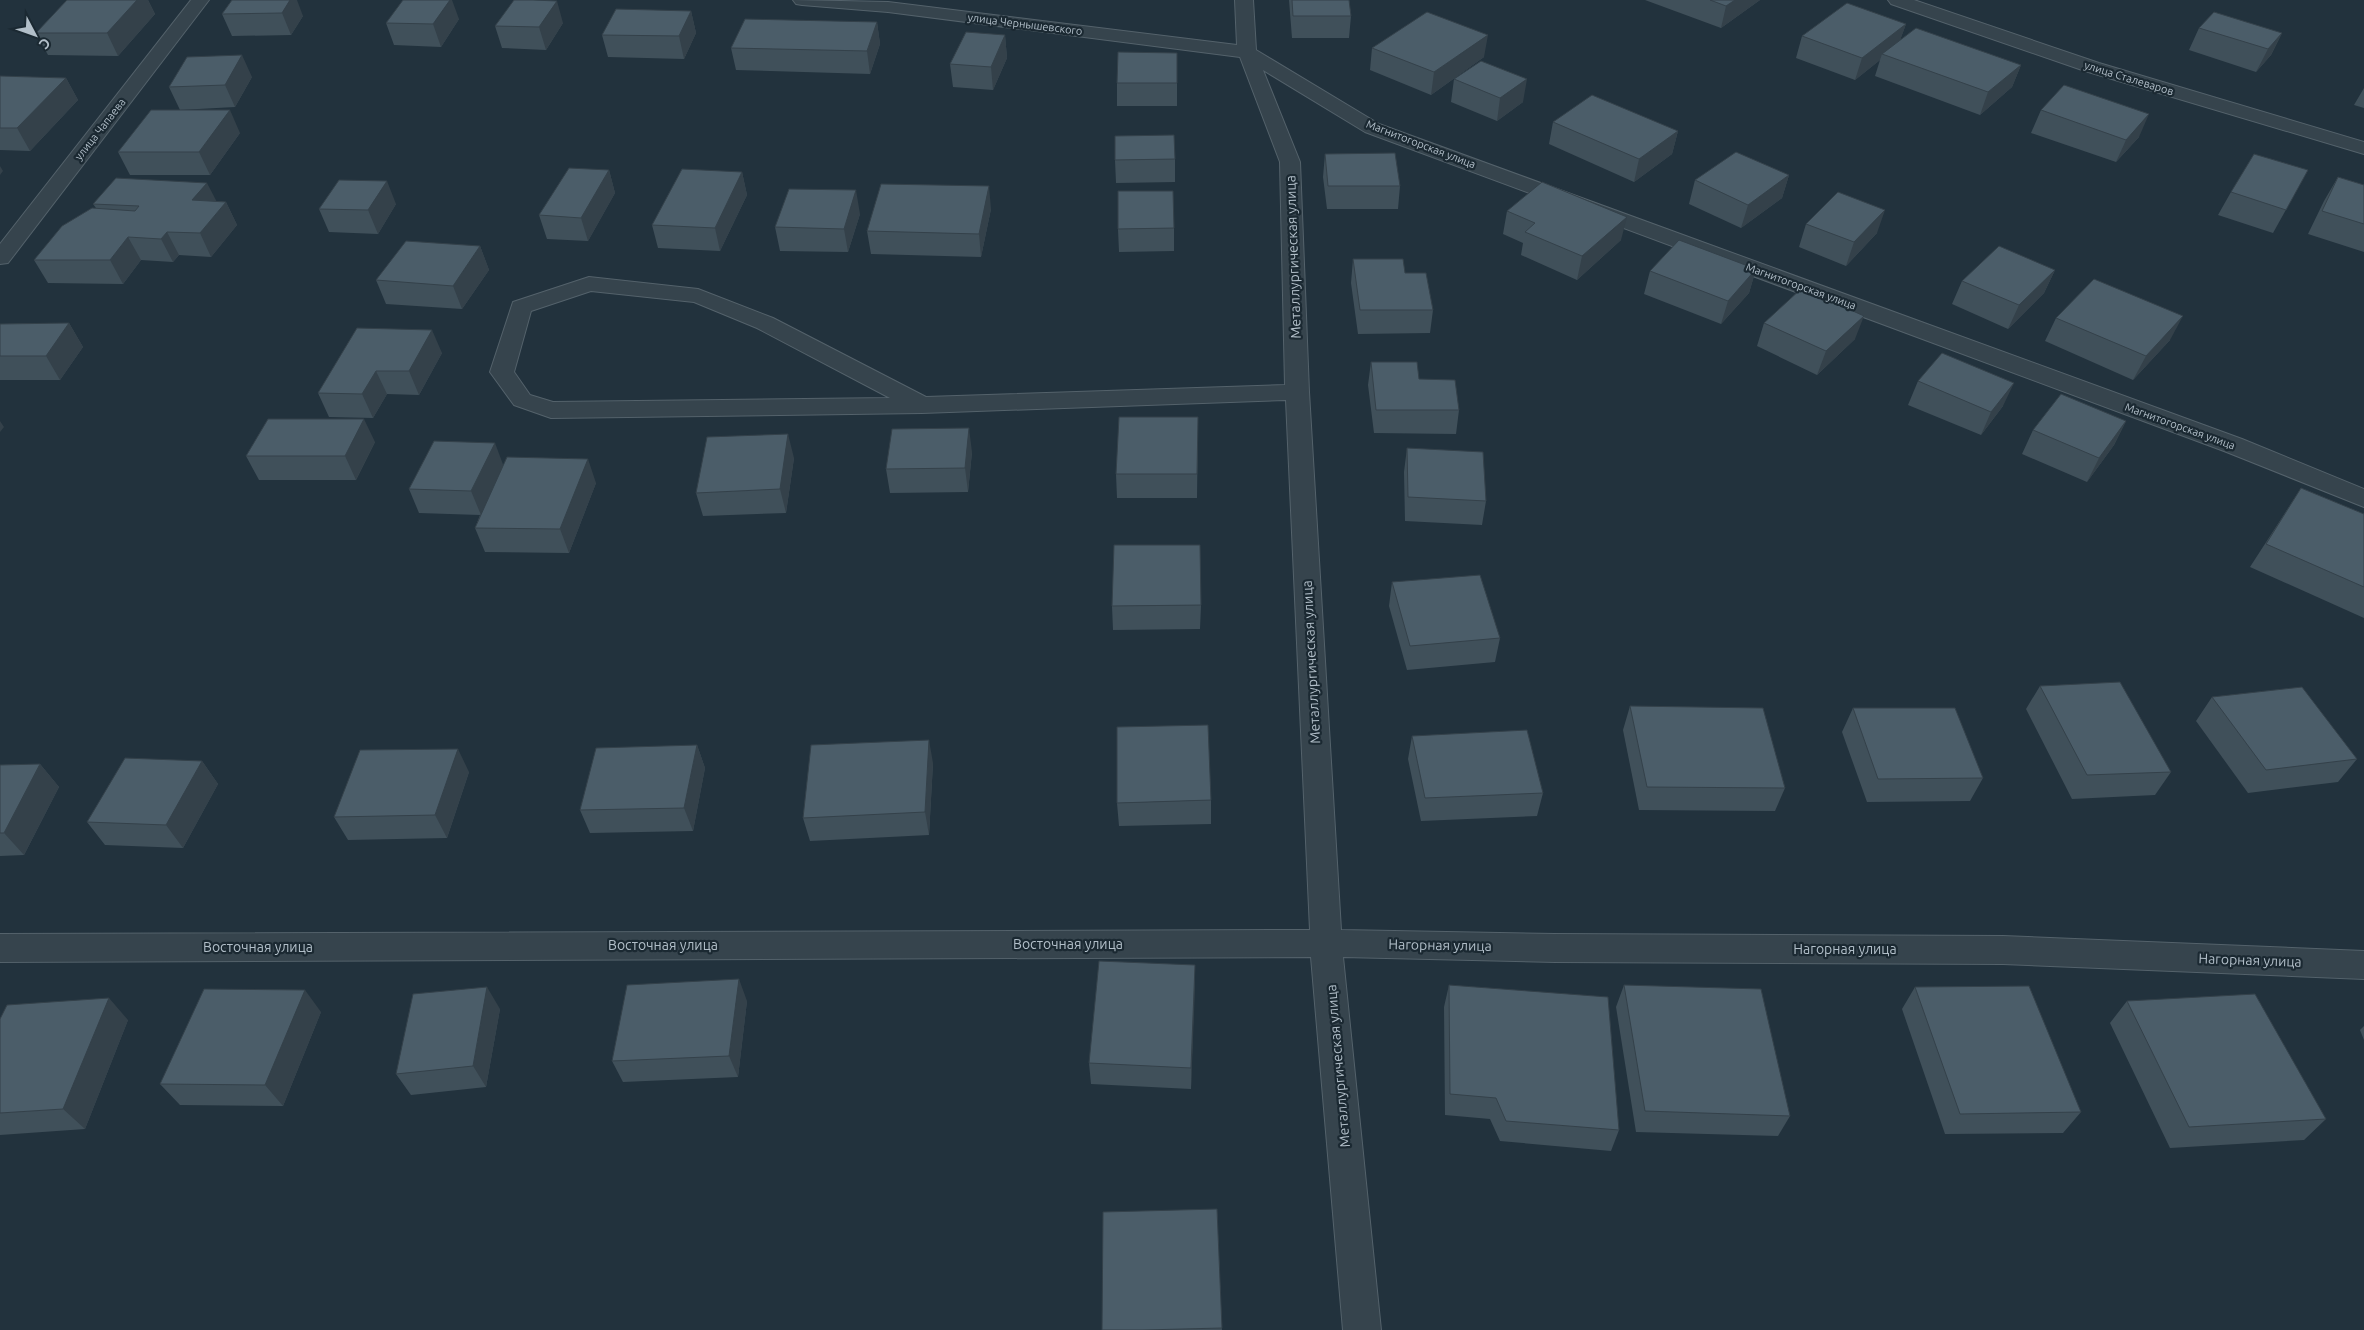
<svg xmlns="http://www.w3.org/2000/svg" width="2364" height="1330" font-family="Ubuntu,sans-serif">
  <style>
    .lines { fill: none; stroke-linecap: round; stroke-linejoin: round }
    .minor-casing { stroke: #54626b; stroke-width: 2 }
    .tertiary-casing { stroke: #54626b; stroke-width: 2 }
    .minor { fill: #36444d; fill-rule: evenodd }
    .tertiary { fill: #36444d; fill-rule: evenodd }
    .wall { fill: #40505a }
    .shaded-wall { fill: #34414a }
    .building { fill: #4b5d69; stroke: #34414a }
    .labels { text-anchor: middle; stroke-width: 4.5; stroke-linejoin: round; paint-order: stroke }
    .far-street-label { font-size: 11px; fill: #b2bfc9; stroke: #1b2932 }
    .street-label { font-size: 14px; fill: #b2bfc9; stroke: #1b2932 }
  </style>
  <rect width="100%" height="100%" fill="#22323d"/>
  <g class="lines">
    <g class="minor-casing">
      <path id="minor" d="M 793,0 L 888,2 L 1237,45 L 1235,0 L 1253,0 L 1256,50 L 1379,124 L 2242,439 L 2364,489 L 2364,507 L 2224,451 L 1365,132 L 1263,70 L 1300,162 L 1309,392 L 1341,930 L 1555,934 L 2003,936 L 2364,951 L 2364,979 L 2003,964 L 1555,962 L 1343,957 L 1381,1330 L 1343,1330 L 1311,957 L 0,962 L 0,934 L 1310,930 L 1286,400 L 922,413 L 551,418 L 514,405 L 490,372 L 513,302 L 589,277 L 698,289 L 773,318 L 926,397 L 1285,385 L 1280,162 L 1240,57 L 888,12 L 802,5 L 796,4 ZM 591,291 L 694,302 L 757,328 L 890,398 L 553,402 L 530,395 L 514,372 L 531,311 Z
        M 1888,0 L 1914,0 L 2099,63 L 2364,142 L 2364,154 L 2085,71 L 1891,4 Z"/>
    </g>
    <g class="tertiary-casing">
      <path id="tertiary" d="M 191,0 L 209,0 L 8,263 L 0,264 L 0,244 Z"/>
    </g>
    <use href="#minor" class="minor"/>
    <use href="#tertiary" class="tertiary"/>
  </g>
  <path class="wall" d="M 67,0 L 148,0 L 155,14 L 118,56 L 48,55 L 36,33 Z
    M 232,0 L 303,16 L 291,35 L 232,36 L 222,14 Z
    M 1289,0 L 1349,0 L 1351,16 L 1349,38 L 1292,38 Z
    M 1645,0 L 1760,0 L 1721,28 Z
    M 691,11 L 696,33 L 684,59 L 608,57 L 602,35 Z
    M 459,19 L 441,47 L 394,45 L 386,23 Z
    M 877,22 L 880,44 L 870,74 L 736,70 L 731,48 Z
    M 563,23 L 546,50 L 502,48 L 495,26 Z
    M 1906,24 L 1900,40 L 2021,65 L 2012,87 L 1980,115 L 1875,76 L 1880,60 L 1855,80 L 1796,58 L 1802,36 Z
    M 2199,28 L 2282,33 L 2271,55 L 2256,72 L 2189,50 Z
    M 1005,35 L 1007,58 L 993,90 L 953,87 L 950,64 Z
    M 1372,48 L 1484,57 L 1431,95 L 1370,70 Z
    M 1177,53 L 1177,106 L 1117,106 L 1117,83 Z
    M 0,76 L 66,78 L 78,100 L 30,151 L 0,150 Z
    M 252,77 L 235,107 L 180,110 L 169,87 Z
    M 1454,79 L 1523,102 L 1497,121 L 1451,102 Z
    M 2364,88 L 2364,108 L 2354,105 Z
    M 2041,110 L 2139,137 L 2116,162 L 2031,133 Z
    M 1553,122 L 1678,131 L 1672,154 L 1634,182 L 1549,144 Z
    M 240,133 L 210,175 L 130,175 L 118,152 Z
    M 1325,154 L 1400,186 L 1398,209 L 1327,209 L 1323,177 Z
    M 1175,159 L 1175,182 L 1116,183 L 1115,160 Z
    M 609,170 L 615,193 L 588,241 L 547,239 L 539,215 Z
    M 2308,170 L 2273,233 L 2218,215 L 2231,192 Z
    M 742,172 L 747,195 L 720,251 L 658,248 L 652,225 Z
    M 1789,175 L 1782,198 L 1741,228 L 1689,204 L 1695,180 Z
    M 2338,177 L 2364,185 L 2364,252 L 2308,234 L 2324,201 Z
    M 216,201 L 226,202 L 237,225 L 211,257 L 179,255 L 173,262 L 141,260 L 123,284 L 48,283 L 34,260 L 96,208 L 93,204 Z
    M 396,204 L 378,234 L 329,232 L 319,209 Z
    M 991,209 L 981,257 L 871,254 L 867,231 Z
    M 1507,211 L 1621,240 L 1577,280 L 1521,255 L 1523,243 L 1503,234 Z
    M 860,214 L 848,252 L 780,251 L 775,227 Z
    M 1806,224 L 1877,233 L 1846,266 L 1799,247 Z
    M 1174,228 L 1174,251 L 1119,252 L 1118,229 Z
    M 480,246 L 489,270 L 462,309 L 386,304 L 376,280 Z
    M 1353,259 L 1405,273 L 1433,310 L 1430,333 L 1358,334 L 1351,283 Z
    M 1756,269 L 1749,293 L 1721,324 L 1644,294 L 1650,271 Z
    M 2055,270 L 2044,293 L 2008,329 L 1952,304 L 1962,281 Z
    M 2056,318 L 2170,340 L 2133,380 L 2045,341 Z
    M 69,323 L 83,347 L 60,380 L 0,380 L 0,324 Z
    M 1764,323 L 1855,339 L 1817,375 L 1757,346 Z
    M 357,328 L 442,353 L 419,395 L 387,394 L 373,418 L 329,417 L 318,393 Z
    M 1371,362 L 1419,379 L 1459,410 L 1456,434 L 1374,433 L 1368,385 Z
    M 1918,381 L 2003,406 L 1981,435 L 1908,405 Z
    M 1198,417 L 1197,498 L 1117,498 L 1116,474 Z
    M 2126,421 L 2114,445 L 2087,482 L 2022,454 L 2033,430 Z
    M 375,442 L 356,480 L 259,480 L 246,456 Z
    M 1407,448 L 1486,501 L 1482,525 L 1405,521 L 1404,472 Z
    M 972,452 L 968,492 L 890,493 L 886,469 Z
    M 794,458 L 786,513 L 703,516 L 696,493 Z
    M 503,465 L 596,483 L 569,553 L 485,552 L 475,528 L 480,515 L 419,513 L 409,489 Z
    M 2301,488 L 2364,514 L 2364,618 L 2250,567 Z
    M 1392,582 L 1500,638 L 1495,662 L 1407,670 L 1389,606 Z
    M 1201,605 L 1200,629 L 1113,630 L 1112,606 Z
    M 2040,686 L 2171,772 L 2155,795 L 2072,799 L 2026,709 Z
    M 2212,697 L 2357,759 L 2338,782 L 2248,793 L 2196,721 Z
    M 1630,706 L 1785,788 L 1775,811 L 1639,810 L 1623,730 Z
    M 1853,708 L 1983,778 L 1970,801 L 1867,802 L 1842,732 Z
    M 1412,736 L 1543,793 L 1537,816 L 1421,821 L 1408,759 Z
    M 697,745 L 705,768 L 693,831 L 590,833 L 580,810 Z
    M 202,761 L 218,784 L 183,848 L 105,845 L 87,822 Z
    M 933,763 L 929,835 L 810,841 L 803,818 Z
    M 40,764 L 59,787 L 24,855 L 0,856 L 0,765 Z
    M 469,772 L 447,838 L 348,840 L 334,817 Z
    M 1211,800 L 1211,824 L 1119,826 L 1117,803 Z
    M 1195,965 L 1191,1089 L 1091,1084 L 1089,1063 Z
    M 1449,985 L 1619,1130 L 1611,1151 L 1500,1141 L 1490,1119 L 1445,1115 L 1444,1007 Z
    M 1624,985 L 1790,1116 L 1778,1136 L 1636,1132 L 1616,1007 Z
    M 1915,987 L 2081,1112 L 2063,1133 L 1945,1134 L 1902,1009 Z
    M 747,1001 L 738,1077 L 623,1082 L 612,1061 Z
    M 2127,1001 L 2326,1119 L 2304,1140 L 2170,1148 L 2110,1023 Z
    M 500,1009 L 486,1087 L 411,1095 L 396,1074 Z
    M 321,1012 L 283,1106 L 180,1105 L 160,1084 Z
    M 0,1019 L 128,1020 L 85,1129 L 0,1135 Z
    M 2364,1026 L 2364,1040 L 2360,1030 Z
    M 1217,1209 L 1222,1330 L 1102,1330 Z"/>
  <path class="shaded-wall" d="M 137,0 L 148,0 L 155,14 L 118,56 L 107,33 Z
    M 290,0 L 297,0 L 303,16 L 291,35 L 282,13 Z
    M 450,0 L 452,0 L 459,19 L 441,47 L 433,24 Z
    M 1735,0 L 1760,0 L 1721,28 L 1726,6 Z
    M 557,1 L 563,23 L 546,50 L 539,27 Z
    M 691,11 L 696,33 L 684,59 L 679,36 Z
    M 877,22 L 880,44 L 870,74 L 867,51 Z
    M 1906,24 L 1898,46 L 1882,54 L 1880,60 L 1855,80 L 1862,58 Z
    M 2282,33 L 2271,55 L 2256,72 L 2268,49 Z
    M 1005,35 L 1007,58 L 993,90 L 991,67 Z
    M 1488,35 L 1484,57 L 1431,95 L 1434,72 Z
    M 242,55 L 252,77 L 235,107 L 225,85 Z
    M 2021,65 L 2012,87 L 1980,115 L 1988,92 Z
    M 66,78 L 78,100 L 30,151 L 17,128 Z
    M 1527,79 L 1523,102 L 1497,121 L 1500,98 Z
    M 230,110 L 240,133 L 210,175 L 199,152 Z
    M 2149,114 L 2139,137 L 2116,162 L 2126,140 Z
    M 1678,131 L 1672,154 L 1634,182 L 1639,159 Z
    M 0,166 L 3,171 L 0,175 Z
    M 609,170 L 615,193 L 588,241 L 581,218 Z
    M 742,172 L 747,195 L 720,251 L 715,228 Z
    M 1789,175 L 1782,198 L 1741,228 L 1748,205 Z
    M 387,181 L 396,204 L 378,234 L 368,210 Z
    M 207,183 L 219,206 L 192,200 Z
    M 989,186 L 991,209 L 981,257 L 979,234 Z
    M 856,190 L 860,214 L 848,252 L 844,229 Z
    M 226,202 L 237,225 L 211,257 L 200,233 Z
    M 1885,210 L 1877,233 L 1846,266 L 1854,242 Z
    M 1627,217 L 1621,240 L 1577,280 L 1582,256 Z
    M 167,232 L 179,255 L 173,262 L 161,239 Z
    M 128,237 L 141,260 L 123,284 L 110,260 Z
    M 480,246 L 489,270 L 462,309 L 453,286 Z
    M 1756,269 L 1749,293 L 1721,324 L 1728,301 Z
    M 2055,270 L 2044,293 L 2008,329 L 2019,305 Z
    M 1864,316 L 1855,339 L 1817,375 L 1826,351 Z
    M 2183,316 L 2170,340 L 2133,380 L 2146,356 Z
    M 69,323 L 83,347 L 60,380 L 46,356 Z
    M 432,330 L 442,353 L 419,395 L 409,371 Z
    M 376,371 L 387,394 L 373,418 L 362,394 Z
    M 2014,383 L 2003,406 L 1981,435 L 1991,412 Z
    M 364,419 L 375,442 L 356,480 L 345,456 Z
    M 0,421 L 4,427 L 0,432 Z
    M 2126,421 L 2114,445 L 2087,482 L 2099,458 Z
    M 969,428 L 972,452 L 968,492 L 965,468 Z
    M 788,434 L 794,458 L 786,513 L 780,489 Z
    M 495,443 L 504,467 L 481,515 L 471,491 Z
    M 588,459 L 596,483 L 569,553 L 560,529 Z
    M 929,740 L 933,763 L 929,835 L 925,812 Z
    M 697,745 L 705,768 L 693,831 L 684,808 Z
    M 458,749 L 469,772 L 447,838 L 435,815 Z
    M 202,761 L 218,784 L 183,848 L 166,825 Z
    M 40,764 L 59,787 L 24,855 L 4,833 Z
    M 1195,965 L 1195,987 L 1191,1089 L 1191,1068 Z
    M 739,979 L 747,1001 L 738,1077 L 729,1056 Z
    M 487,987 L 500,1009 L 486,1087 L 473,1066 Z
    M 305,990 L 321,1012 L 283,1106 L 265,1085 Z
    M 109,998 L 128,1020 L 85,1129 L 63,1109 Z"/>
  <path class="building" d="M 67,0 L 137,0 L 107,33 L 36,33 Z
    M 232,0 L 290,0 L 282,13 L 222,14 Z
    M 403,0 L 450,0 L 433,24 L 386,23 Z
    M 514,0 L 533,0 L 557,1 L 539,27 L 495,26 Z
    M 1292,0 L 1349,0 L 1351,16 L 1293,16 Z
    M 1710,0 L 1735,0 L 1726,6 Z
    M 1847,3 L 1906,24 L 1862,58 L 1802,36 Z
    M 616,9 L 691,11 L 679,36 L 602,35 Z
    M 1427,12 L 1488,35 L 1434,72 L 1372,48 Z
    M 2214,12 L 2282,33 L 2268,49 L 2199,28 Z
    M 745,19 L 877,22 L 867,51 L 731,48 Z
    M 1916,28 L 2021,65 L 1988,92 L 1882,54 Z
    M 966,32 L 1005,35 L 991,67 L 950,64 Z
    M 1118,52 L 1177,53 L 1177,83 L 1117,83 Z
    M 242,55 L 225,85 L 169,87 L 187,57 Z
    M 1481,61 L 1527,79 L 1500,98 L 1454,79 Z
    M 0,76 L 66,78 L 17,128 L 0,128 Z
    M 2064,85 L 2149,114 L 2126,140 L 2041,110 Z
    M 1592,95 L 1678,131 L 1639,159 L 1553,122 Z
    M 151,110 L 230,110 L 199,152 L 118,152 Z
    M 1174,135 L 1175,159 L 1115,160 L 1115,136 Z
    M 1736,152 L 1789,175 L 1748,205 L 1695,180 Z
    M 1395,153 L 1400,186 L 1328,186 L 1325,154 Z
    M 2254,154 L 2308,170 L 2286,210 L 2231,192 Z
    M 569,168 L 609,170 L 581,218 L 539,215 Z
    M 682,169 L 742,172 L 715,228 L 652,225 Z
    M 2338,177 L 2364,185 L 2364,224 L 2322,211 Z
    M 116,178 L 207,183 L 192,200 L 226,202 L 200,233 L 167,232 L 161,239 L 128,237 L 110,260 L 34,260 L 62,226 L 92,208 L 135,211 L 139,206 L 93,204 Z
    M 339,180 L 387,181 L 368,210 L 319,209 Z
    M 1542,182 L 1627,217 L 1582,256 L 1525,232 L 1535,223 L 1507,211 Z
    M 881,184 L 989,186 L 979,234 L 867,231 Z
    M 789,189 L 856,190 L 844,229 L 775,227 Z
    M 1118,191 L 1173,191 L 1174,228 L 1118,229 Z
    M 1838,192 L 1885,210 L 1854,242 L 1806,224 Z
    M 1679,240 L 1756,269 L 1728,301 L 1650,271 Z
    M 406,241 L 480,246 L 453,286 L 376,280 Z
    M 1999,246 L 2055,270 L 2019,305 L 1962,281 Z
    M 1353,259 L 1403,259 L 1405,273 L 1426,273 L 1433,310 L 1360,310 Z
    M 2094,279 L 2183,316 L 2146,356 L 2056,318 Z
    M 1802,288 L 1864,316 L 1826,351 L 1764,323 Z
    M 69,323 L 46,356 L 0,356 L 0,324 Z
    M 357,328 L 432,330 L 409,371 L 376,371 L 362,394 L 318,393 Z
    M 1942,353 L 2014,383 L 1991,412 L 1918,381 Z
    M 1371,362 L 1417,362 L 1419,379 L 1455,380 L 1459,410 L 1376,410 Z
    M 2061,394 L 2126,421 L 2099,458 L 2033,430 Z
    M 1119,417 L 1198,417 L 1197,474 L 1116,474 Z
    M 268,419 L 364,419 L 345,456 L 246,456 Z
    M 969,428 L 965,468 L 886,469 L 892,429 Z
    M 788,434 L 780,489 L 696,493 L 707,437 Z
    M 434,441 L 495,443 L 471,491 L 409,489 Z
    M 1407,448 L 1483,452 L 1486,501 L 1408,497 Z
    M 507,457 L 588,459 L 560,529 L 475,528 Z
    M 2301,488 L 2364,514 L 2364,587 L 2266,544 Z
    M 1114,545 L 1200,545 L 1201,605 L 1112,606 Z
    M 1480,575 L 1500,638 L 1410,646 L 1392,582 Z
    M 2120,682 L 2171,772 L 2087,775 L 2040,686 Z
    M 2302,687 L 2357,759 L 2266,770 L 2212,697 Z
    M 1630,706 L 1763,708 L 1785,788 L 1647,787 Z
    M 1853,708 L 1955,708 L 1983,778 L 1878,779 Z
    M 1208,725 L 1211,800 L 1117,803 L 1117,727 Z
    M 1527,730 L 1543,793 L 1425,798 L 1412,736 Z
    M 929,740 L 925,812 L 803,818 L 811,745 Z
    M 697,745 L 684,808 L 580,810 L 596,748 Z
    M 458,749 L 435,815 L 334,817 L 360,750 Z
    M 125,758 L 202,761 L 166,825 L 87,822 Z
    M 40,764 L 4,833 L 0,833 L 0,765 Z
    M 1099,961 L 1195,965 L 1191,1068 L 1089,1063 Z
    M 739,979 L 729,1056 L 612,1061 L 627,985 Z
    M 1449,985 L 1608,997 L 1619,1130 L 1506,1121 L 1496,1098 L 1450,1094 Z
    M 1624,985 L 1761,989 L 1790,1116 L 1645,1111 Z
    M 2029,986 L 2081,1112 L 1960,1114 L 1915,987 Z
    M 487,987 L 473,1066 L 396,1074 L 413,994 Z
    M 204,989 L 305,990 L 265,1085 L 160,1084 Z
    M 2255,994 L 2326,1119 L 2189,1127 L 2127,1001 Z
    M 109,998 L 63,1109 L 0,1113 L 0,1019 L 7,1005 Z
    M 1217,1209 L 1222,1328 L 1143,1330 L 1102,1330 L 1103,1212 Z"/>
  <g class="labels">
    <g class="far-street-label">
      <text transform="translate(1025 24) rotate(7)" y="4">улица Чернышевского</text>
      <text transform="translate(2129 78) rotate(17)" y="4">улица Сталеваров</text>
      <text transform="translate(100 129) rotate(-52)" y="4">улица Чапаева</text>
      <text transform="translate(1421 144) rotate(21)" y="4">Магнитогорская улица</text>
      <text transform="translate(1801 286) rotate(20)" y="4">Магнитогорская улица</text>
      <text transform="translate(2180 426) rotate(20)" y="4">Магнитогорская улица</text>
    </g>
    <g class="street-label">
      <text transform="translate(1293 257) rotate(-92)" y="5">Металлургическая улица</text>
      <text transform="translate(1311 662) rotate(-93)" y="5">Металлургическая улица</text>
      <text x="1068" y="949">Восточная улица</text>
      <text x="663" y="950">Восточная улица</text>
      <text transform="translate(1440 945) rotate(1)" y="5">Нагорная улица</text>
      <text x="258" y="952">Восточная улица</text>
      <text x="1845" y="954">Нагорная улица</text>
      <text transform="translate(2250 960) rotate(2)" y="5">Нагорная улица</text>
      <text transform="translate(1338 1066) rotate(-95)" y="5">Металлургическая улица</text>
    </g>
  </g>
  <g transform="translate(35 35) rotate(131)" stroke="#1b2932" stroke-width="4" paint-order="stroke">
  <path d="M0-4L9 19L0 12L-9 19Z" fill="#b2bfc9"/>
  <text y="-8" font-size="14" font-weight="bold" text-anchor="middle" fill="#b2bfc9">С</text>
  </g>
</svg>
